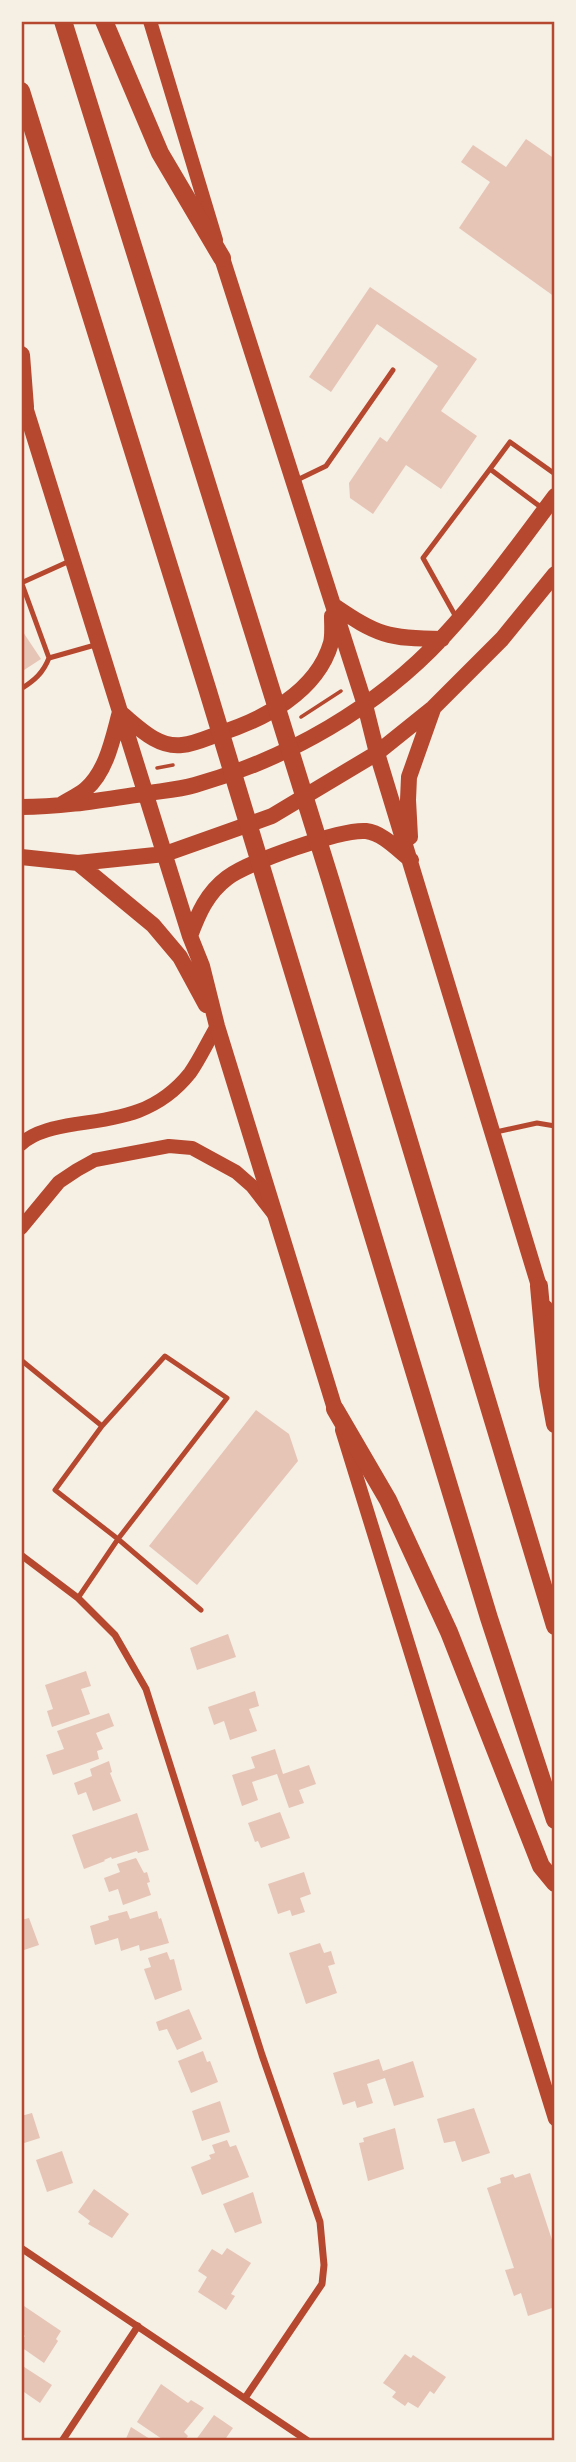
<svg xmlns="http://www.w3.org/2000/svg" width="576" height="2462" font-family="Barlow,sans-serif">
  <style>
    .building { fill: #e6c5b7 }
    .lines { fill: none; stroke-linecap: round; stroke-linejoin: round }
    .path { stroke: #b5482f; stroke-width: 3.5 }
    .service { stroke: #b5482f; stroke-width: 5 }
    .minor { stroke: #b5482f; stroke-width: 7 }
    .secondary { stroke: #b5482f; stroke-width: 14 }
    .primary { stroke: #b5482f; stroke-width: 16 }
    .motorway { stroke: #b5482f; stroke-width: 18 }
    .neatline { fill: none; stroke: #b5482f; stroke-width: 2.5 }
  </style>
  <rect width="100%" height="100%" fill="#f6efe4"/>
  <path class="building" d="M 526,139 L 555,159 L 555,297 L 459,228 L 490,182 L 461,162 L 473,145 L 506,167 Z
    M 370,287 L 477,359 L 441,411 L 477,436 L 441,489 L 406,465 L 373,514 L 350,498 L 349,483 L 380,437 L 387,442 L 438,366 L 377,324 L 331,392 L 309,377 Z
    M 21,629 L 41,659 L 21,672 Z
    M 256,1410 L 289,1434 L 298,1461 L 197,1585 L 149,1546 Z
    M 228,1634 L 236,1657 L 197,1670 L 190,1648 Z
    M 86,1671 L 91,1686 L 81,1689 L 90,1714 L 52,1727 L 47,1711 L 53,1709 L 45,1685 Z
    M 255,1691 L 259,1706 L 249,1709 L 257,1731 L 230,1740 L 224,1721 L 214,1725 L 208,1707 Z
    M 109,1713 L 114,1726 L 96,1733 L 103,1749 L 97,1751 L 99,1759 L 53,1775 L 46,1755 L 64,1749 L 57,1731 Z
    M 275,1749 L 283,1774 L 309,1765 L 316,1784 L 299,1790 L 304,1803 L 289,1808 L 277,1774 L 252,1782 L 258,1800 L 242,1806 L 232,1775 L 255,1768 L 251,1757 Z
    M 109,1761 L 112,1772 L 110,1773 L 121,1801 L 93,1811 L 86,1792 L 78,1795 L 74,1783 L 92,1776 L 90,1769 Z
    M 280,1812 L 290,1838 L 261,1848 L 258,1841 L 255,1842 L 248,1823 Z
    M 137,1813 L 149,1850 L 138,1853 L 137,1851 L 112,1859 L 111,1857 L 104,1860 L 105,1861 L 84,1869 L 72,1835 Z
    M 136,1858 L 144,1873 L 147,1872 L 150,1882 L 147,1883 L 151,1895 L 123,1905 L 118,1889 L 109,1892 L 104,1878 L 120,1872 L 117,1864 Z
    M 304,1872 L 311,1894 L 300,1898 L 305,1912 L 292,1916 L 290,1910 L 278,1914 L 268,1884 Z
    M 127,1911 L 130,1919 L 157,1911 L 159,1919 L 161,1918 L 169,1943 L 140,1951 L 139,1945 L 121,1951 L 118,1938 L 95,1945 L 90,1926 L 109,1920 L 108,1916 Z
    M 29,1918 L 39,1945 L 24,1950 L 21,1944 L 21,1920 Z
    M 320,1943 L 324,1953 L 331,1951 L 335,1964 L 328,1966 L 337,1993 L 306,2004 L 289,1953 Z
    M 167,1952 L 170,1960 L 174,1959 L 182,1990 L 155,2000 L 144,1969 L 151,1967 L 148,1958 Z
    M 189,2009 L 202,2039 L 177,2050 L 167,2029 L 159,2031 L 156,2022 Z
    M 203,2051 L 207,2062 L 210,2061 L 218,2082 L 191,2093 L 178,2061 Z
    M 379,2059 L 383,2071 L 413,2061 L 424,2097 L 394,2106 L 385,2078 L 367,2084 L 373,2103 L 357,2108 L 355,2101 L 343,2105 L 333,2073 Z
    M 220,2101 L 230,2132 L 202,2141 L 192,2111 Z
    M 474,2108 L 490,2153 L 462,2162 L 455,2141 L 444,2143 L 437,2119 Z
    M 32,2113 L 40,2138 L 21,2144 L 21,2116 Z
    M 395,2128 L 404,2169 L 368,2181 L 359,2143 L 364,2142 L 363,2138 Z
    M 227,2140 L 230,2147 L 236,2145 L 249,2177 L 202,2195 L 191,2167 L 211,2159 L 209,2155 L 215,2153 L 212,2145 Z
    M 62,2151 L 73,2183 L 47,2192 L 36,2160 Z
    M 530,2173 L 555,2249 L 555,2307 L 528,2316 L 521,2293 L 514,2296 L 505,2270 L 514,2268 L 487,2188 L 501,2183 L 500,2178 L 513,2174 L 515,2178 Z
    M 94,2189 L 129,2214 L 112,2238 L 88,2224 L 90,2221 L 78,2212 Z
    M 253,2192 L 262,2223 L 235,2233 L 223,2204 Z
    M 227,2248 L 251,2263 L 231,2294 L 235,2296 L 226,2310 L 198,2292 L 207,2277 L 198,2271 L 212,2249 L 222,2255 Z
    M 21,2304 L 61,2331 L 56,2339 L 58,2341 L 44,2363 L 21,2347 L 21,2341 L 25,2336 L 21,2333 Z
    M 405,2354 L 411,2358 L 413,2355 L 446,2377 L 434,2394 L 430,2391 L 418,2408 L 408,2402 L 405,2406 L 392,2397 L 396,2392 L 383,2383 Z
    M 21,2365 L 52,2385 L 40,2403 L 24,2392 L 21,2396 Z
    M 161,2384 L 188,2403 L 191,2400 L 204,2408 L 184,2432 L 188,2436 L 184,2441 L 165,2441 L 137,2422 Z
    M 214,2415 L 233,2428 L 224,2441 L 195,2441 Z
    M 131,2427 L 153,2441 L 125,2441 Z"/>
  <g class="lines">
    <path class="path" d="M 301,717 L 341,691
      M 157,768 L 173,765"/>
    <path class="service" d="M 295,481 L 326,466 L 393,370
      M 542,508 L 490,469 L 510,442 L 555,474
      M 21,583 L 72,560
      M 22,584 L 49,658 L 95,645
      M 456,617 L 423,558 L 490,469
      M 21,689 C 35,680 43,673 49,658
      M 496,1132 L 537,1123 L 555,1126
      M 21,1360 L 102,1426 L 165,1356 L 227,1398 L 118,1539 L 78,1598
      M 102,1426 L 55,1490 L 118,1539 L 201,1610"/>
    <path class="minor" d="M 21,1555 L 78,1598 L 115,1635 L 146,1689 L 262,2055 L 320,2222 L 324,2265 L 322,2284 L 245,2398
      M 21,2248 L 308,2441
      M 62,2441 L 138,2326"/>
    <path class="secondary" d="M 150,21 L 216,240
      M 21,1144 C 35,1131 58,1127 76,1124 C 122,1118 159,1112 190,1073 C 200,1059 208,1041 217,1026
      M 21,1228 L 59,1182 L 77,1170 L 95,1160 L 169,1146 L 192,1148 L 236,1172 L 252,1186 L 273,1213
      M 546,1307 L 555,1336
      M 342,1430 L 555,2119"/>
    <path class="primary" d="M 222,258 L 365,705 L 377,753 L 539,1286
      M 25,407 L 190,936 L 202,966 L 217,1026 L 335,1409
      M 333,605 C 377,635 388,639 442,639
      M 122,714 C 139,728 158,748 182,745 C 194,744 207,738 218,734 C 263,720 317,692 331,643 C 333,635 332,625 332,616
      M 62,804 C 70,799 79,795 86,789 C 107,771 113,737 120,712
      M 21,807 C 62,807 102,800 142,794 C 159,791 178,790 195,785 C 287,759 377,708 443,637 C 484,593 519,544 555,496
      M 410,837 L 408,800 L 409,777 L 433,709
      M 21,857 L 78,863 L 165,854 L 272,816 L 377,753 L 433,708 L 502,639 L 555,574
      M 78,863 L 153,925 L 180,957 L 206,1005
      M 190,936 C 198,914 207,893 227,878 C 248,862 341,829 366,831 C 383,833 398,850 411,860"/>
    <path class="motorway" d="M 63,21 L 331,882 L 555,1626
      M 104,21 L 160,153 L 222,258
      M 21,91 L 207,688 L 489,1618 L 555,1820
      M 21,355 L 25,407
      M 539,1286 L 548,1385 L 555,1424
      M 335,1409 L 388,1500 L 449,1632 L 541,1866 L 555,1883"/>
  </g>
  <rect width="576" height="2462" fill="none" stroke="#f6efe4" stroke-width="46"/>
  <rect x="23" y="23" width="530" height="2416" class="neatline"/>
</svg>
